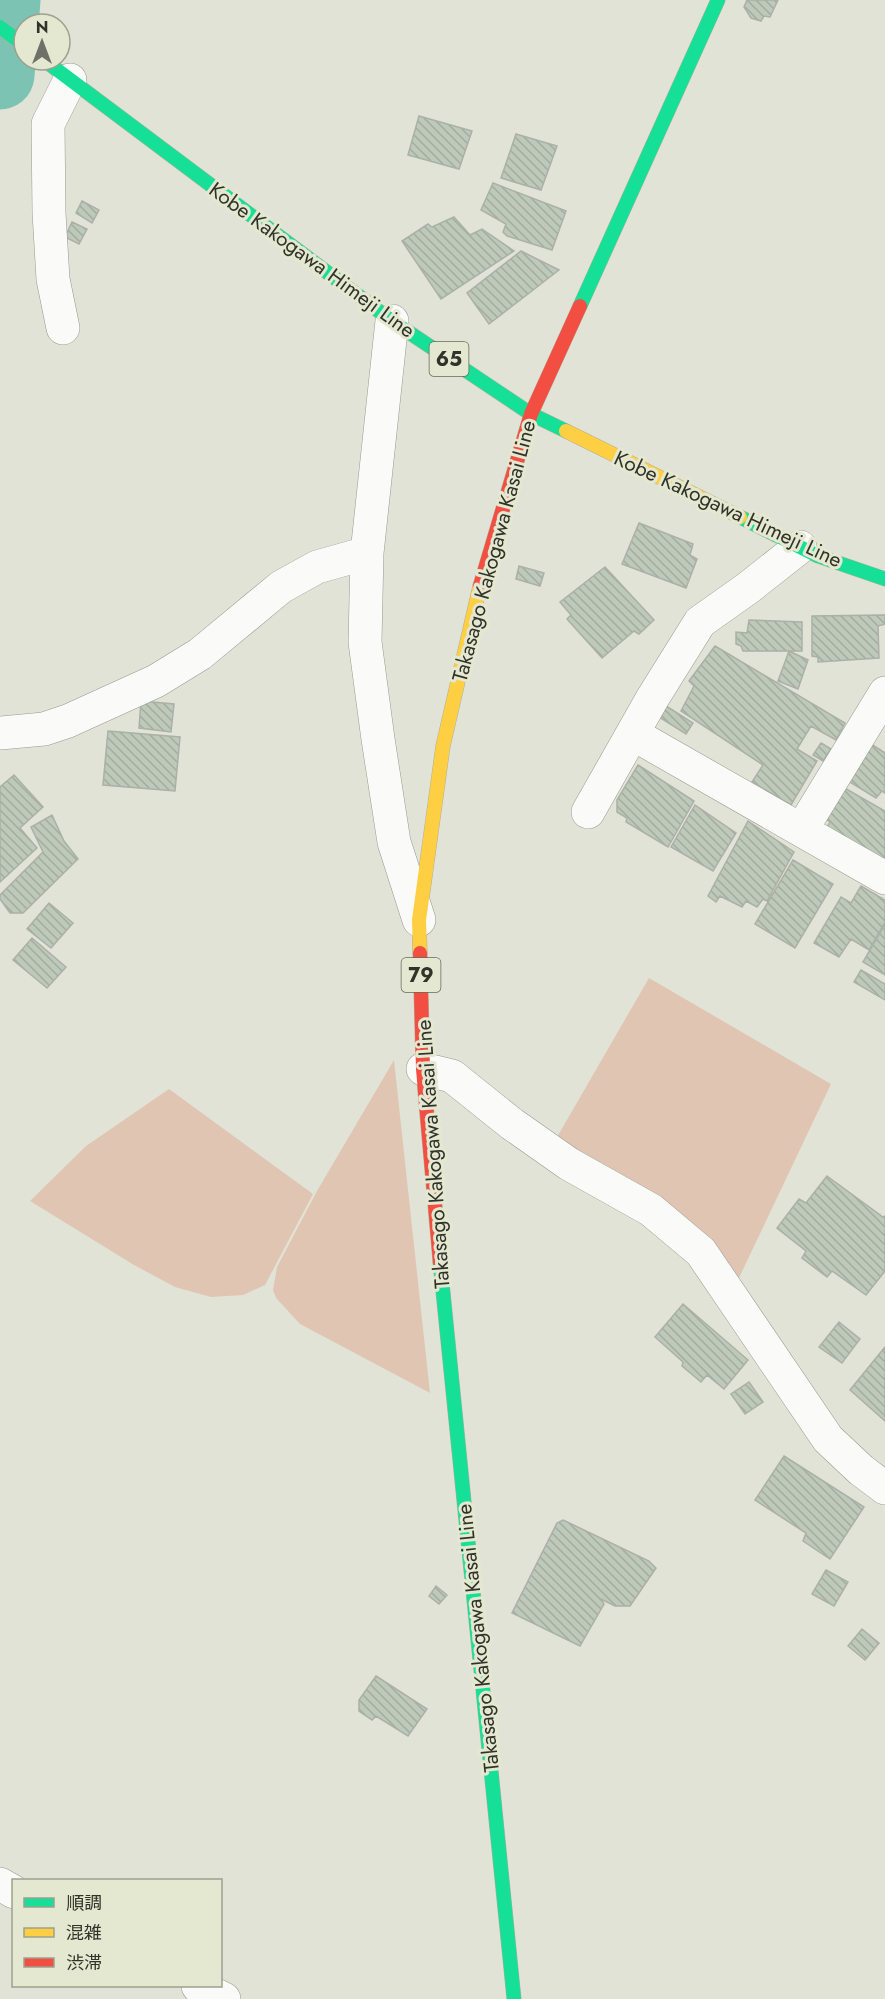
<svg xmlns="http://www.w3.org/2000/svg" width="885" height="1999" font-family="Jost,'Noto Sans JP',sans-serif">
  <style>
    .green { fill: #e0c6b2 }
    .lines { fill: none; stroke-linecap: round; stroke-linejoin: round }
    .river { stroke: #7cc3b3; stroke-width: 69 }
    .building { fill: url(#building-back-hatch); stroke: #acb0a7; stroke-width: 1.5 }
    .street-casing { stroke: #979990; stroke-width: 34 }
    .fast-casing { stroke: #b4af9a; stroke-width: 15 }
    .slow-casing { stroke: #b4af9a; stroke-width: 15 }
    .jam-casing { stroke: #b4af9a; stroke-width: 15 }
    .street { stroke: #fafbf9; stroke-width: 33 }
    .fast { stroke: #16e098; stroke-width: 14 }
    .slow { stroke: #ffcf43; stroke-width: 14 }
    .jam { stroke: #f24e42; stroke-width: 14 }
    .labels { text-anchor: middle; stroke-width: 6; stroke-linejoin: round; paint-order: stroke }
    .shield { fill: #e5e8d1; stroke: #67695c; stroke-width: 1.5 }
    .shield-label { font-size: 20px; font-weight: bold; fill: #31332a }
    .street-label { font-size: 21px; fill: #31332a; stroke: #e5e8d1 }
  </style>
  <defs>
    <pattern id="building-back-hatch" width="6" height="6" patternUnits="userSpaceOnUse" patternTransform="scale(1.5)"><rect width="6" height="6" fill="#bdc9b9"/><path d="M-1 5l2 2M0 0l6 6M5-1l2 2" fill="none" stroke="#a3ad9f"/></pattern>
  </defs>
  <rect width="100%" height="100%" fill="#e1e3d6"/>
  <path class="green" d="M 649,978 L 831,1084 L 738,1280 L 553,1144 Z
    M 394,1060 L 430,1393 L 300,1324 L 276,1298 L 273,1290 L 277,1267 L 317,1191 Z
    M 169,1089 L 313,1194 L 265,1285 L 243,1295 L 211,1297 L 175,1287 L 134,1265 L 30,1201 L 86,1146 Z"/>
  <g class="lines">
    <path class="river" d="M 0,75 L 6,0"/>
  </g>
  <path class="building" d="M 747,0 L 778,0 L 770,17 L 764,16 L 761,21 L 751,18 L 744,7 Z
    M 419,116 L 472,131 L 459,169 L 408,155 Z
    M 516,134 L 557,146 L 541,190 L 501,178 Z
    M 493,183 L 566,211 L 552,250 L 507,236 L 503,232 L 506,224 L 481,210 Z
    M 82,201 L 99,210 L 92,223 L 76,213 Z
    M 454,217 L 470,235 L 482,229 L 514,251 L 441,299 L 402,241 L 428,224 L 432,227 Z
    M 72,222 L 87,229 L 79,244 L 65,237 Z
    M 521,251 L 559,270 L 489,324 L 467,293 Z
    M 639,523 L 693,544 L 690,555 L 697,559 L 686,588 L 622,564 Z
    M 519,566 L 544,573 L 540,586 L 516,579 Z
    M 605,567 L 654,620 L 639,634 L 634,631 L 602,658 L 567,619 L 571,615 L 560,602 Z
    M 885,615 L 885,624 L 878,626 L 879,658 L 818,662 L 818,657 L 812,656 L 812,616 Z
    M 749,620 L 802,622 L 802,651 L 743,651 L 741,646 L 736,644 L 736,632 L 747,633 Z
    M 715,646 L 845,723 L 836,740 L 811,726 L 797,749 L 817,761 L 791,805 L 752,782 L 763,765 L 681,711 L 694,686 L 689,681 Z
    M 789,651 L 808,660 L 798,689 L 778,681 Z
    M 141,701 L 174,704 L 171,732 L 139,728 Z
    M 666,706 L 693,723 L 686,734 L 659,717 Z
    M 108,731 L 180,737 L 175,791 L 103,785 Z
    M 868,742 L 885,753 L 885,793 L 882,791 L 876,798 L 845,779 Z
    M 821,743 L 831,749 L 823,761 L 813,755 Z
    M 638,765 L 694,801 L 668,847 L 626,822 L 627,818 L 617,812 L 617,800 Z
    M 14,775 L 43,807 L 20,828 L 37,848 L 0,882 L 0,787 Z
    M 841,786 L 885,811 L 885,864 L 826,829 L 830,822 L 822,816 Z
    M 695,805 L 736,833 L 713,871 L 671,847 Z
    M 52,815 L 64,841 L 78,859 L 23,913 L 10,913 L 0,899 L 0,895 L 43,852 L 31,827 Z
    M 748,821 L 794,852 L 767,901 L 763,899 L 757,907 L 746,901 L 742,907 L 720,896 L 716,902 L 708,896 Z
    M 793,860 L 833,884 L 795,948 L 755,924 Z
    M 861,886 L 885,900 L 885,922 L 869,950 L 851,939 L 839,957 L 814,943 L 841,897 L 851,903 Z
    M 49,903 L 73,923 L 51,948 L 27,929 Z
    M 885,924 L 885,975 L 863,962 Z
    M 32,938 L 66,967 L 47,988 L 13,960 Z
    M 861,970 L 885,984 L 885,1000 L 854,982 Z
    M 827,1176 L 883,1217 L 885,1216 L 885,1271 L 866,1295 L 832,1271 L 827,1277 L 802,1258 L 806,1251 L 777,1228 L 799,1199 L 806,1203 Z
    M 683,1304 L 748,1360 L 724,1389 L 707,1375 L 701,1382 L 682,1366 L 683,1362 L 655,1337 Z
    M 839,1322 L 860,1339 L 842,1363 L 819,1347 Z
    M 885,1347 L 885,1421 L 850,1390 Z
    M 749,1382 L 763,1402 L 745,1414 L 731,1394 Z
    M 784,1456 L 864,1507 L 830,1559 L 803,1541 L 806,1533 L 755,1500 Z
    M 563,1520 L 649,1561 L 656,1568 L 630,1606 L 615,1606 L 601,1599 L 604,1604 L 580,1646 L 512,1613 L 557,1523 Z
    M 826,1570 L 848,1582 L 834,1606 L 812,1594 Z
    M 436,1586 L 447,1595 L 439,1604 L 429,1596 Z
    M 862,1629 L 879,1643 L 865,1660 L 848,1646 Z
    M 376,1676 L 427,1709 L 408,1736 L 376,1716 L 372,1720 L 359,1711 L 359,1700 Z"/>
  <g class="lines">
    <g class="street-casing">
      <path id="street" d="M 63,328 L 53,279 L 49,213 L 48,124 L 70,80
        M 367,553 L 365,642 L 378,739 L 394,842 L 419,920
        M 0,733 L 44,729 L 68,721 L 156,681 L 200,654 L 281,587 L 317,567 L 367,553 L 392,321
        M 633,734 L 885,878
        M 588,812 L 652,699 L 700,622 L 748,588 L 800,547
        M 802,829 L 885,693
        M 423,1069 L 452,1076 L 512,1124 L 569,1164 L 651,1210 L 701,1252 L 828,1439 L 861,1470 L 885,1488
        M 0,1884 L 14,1892
        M 198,1986 L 224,1999"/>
    </g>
    <g class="fast-casing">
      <path id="fast" d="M 0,27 L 24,45
        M 44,60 L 392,321 L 531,414 L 566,431
        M 580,306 L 718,0
        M 740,517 L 818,556 L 885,579
        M 440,1262 L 514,1999"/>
    </g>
    <g class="slow-casing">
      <path id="slow" d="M 566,431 L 740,517
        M 420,953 L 419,920 L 443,746 L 480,586"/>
    </g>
    <g class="jam-casing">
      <path id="jam" d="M 480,586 L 531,414 L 580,306
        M 420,953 L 423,1069 L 440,1262"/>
    </g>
    <use href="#street" class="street"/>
    <use href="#fast" class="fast"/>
    <use href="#slow" class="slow"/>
    <use href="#jam" class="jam"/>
  </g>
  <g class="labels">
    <g class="shield">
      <rect x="429.5" y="342" width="39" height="34" rx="4.5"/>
      <rect x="401.5" y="958" width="39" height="34" rx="4.5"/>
    </g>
    <g class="shield-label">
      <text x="449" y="366">65</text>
      <text x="421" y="982">79</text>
    </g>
    <g class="street-label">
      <text transform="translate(312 260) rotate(36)" y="7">Kobe Kakogawa Himeji Line</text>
      <text transform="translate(728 509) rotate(25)" y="7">Kobe Kakogawa Himeji Line</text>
      <text transform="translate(494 551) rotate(-75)" y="7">Takasago Kakogawa Kasai Line</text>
      <text transform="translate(433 1154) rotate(-94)" y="7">Takasago Kakogawa Kasai Line</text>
      <text transform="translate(478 1638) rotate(-96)" y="7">Takasago Kakogawa Kasai Line</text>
    </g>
  </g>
  <rect x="12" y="1879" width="210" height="108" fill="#e5e8d1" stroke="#9da08e" stroke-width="1.5"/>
  <rect x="24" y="1898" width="30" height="9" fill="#16e098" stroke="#9da08e" stroke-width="1.5"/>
  <text x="66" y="1909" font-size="18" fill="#31332a">順調</text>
  <rect x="24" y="1928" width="30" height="9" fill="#ffcf43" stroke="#9da08e" stroke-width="1.5"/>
  <text x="66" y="1939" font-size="18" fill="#31332a">混雑</text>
  <rect x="24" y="1958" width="30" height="9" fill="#f24e42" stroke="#9da08e" stroke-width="1.5"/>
  <text x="66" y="1969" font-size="18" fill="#31332a">渋滞</text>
  <g transform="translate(42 42)"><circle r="28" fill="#e5e8d1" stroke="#9da08e" stroke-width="1.5"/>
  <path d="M0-4.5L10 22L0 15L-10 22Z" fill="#6f7166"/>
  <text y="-9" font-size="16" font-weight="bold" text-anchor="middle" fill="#31332a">N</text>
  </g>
</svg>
